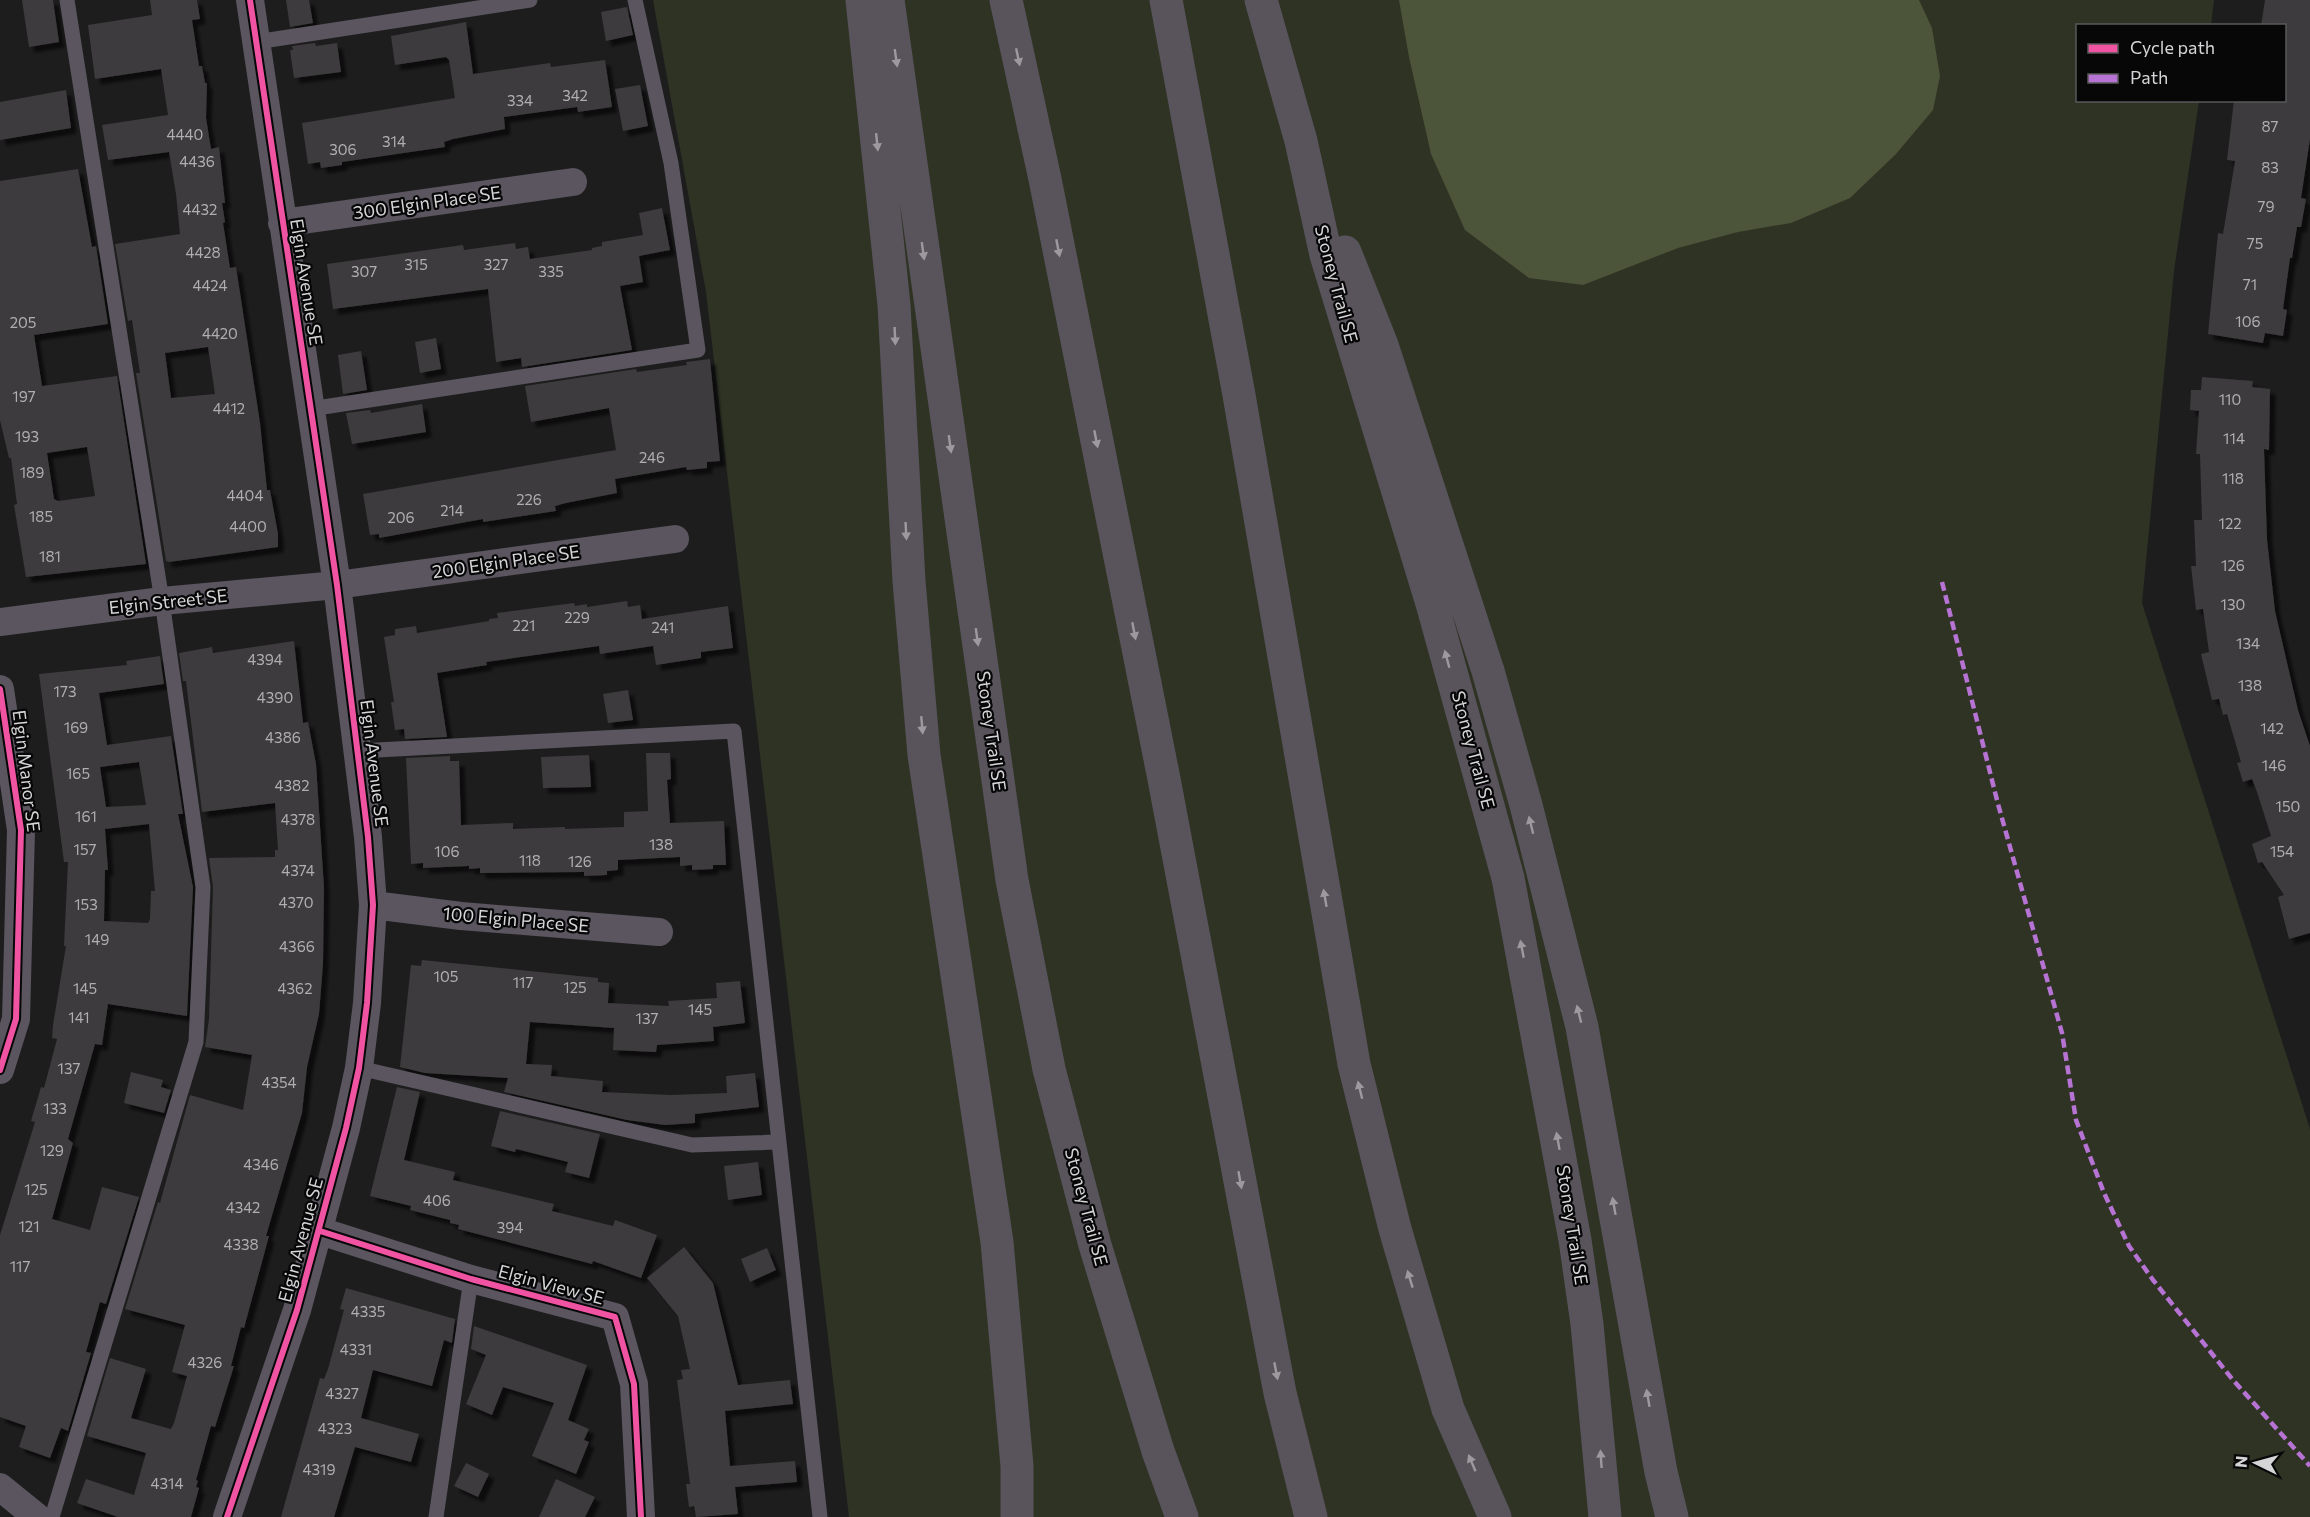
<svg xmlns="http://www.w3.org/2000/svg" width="2310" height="1517" font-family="Commissioner,sans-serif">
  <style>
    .green { fill: #2e3324 }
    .water { fill: #4c5539 }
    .building { fill: #3c3b3c; fill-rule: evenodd; filter: url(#shadow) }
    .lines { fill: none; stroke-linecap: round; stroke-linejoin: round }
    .lane { stroke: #5a555f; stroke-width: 15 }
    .street { stroke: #5a555f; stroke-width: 28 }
    .highway { stroke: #59535c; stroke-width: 33 }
    .quiet { stroke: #b673d3; stroke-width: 4.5; stroke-dasharray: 9 4.5; stroke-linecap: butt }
    .cycleway-casing { stroke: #070708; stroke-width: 10 }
    .cycleway { stroke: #f153a3; stroke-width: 6 }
    .oneway { fill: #9d9a9f }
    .labels { text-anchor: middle; stroke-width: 4.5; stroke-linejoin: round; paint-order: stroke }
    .number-label { font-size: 15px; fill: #afaeb0 }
    .street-label { font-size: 18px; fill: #d5d4d6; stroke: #070708 }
  </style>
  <defs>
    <filter id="shadow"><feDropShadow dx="5.5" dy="5.5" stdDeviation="1.5" flood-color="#0009"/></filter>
  </defs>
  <rect width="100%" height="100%" fill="#1e1d1e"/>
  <path class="green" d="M 653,0 L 2214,0 L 2211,25 L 2078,26 L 2078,100 L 2199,101 L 2174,271 L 2142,603 L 2310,1129 L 2310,1517 L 849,1517 L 706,292 Z"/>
  <path class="water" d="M 1399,0 L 1919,0 L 1932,28 L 1940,76 L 1933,110 L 1896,154 L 1850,198 L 1791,223 L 1738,232 L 1678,248 L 1583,285 L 1529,278 L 1465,230 L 1431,154 L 1409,57 Z"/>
  <path class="building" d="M 22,0 L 53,0 L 59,42 L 29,47 Z
    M 150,0 L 197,0 L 200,19 L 192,20 L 199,66 L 202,66 L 205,83 L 207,83 L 206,118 L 211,149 L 219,147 L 225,203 L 222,203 L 225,222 L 223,223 L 230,268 L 236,267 L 260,423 L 267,490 L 270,490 L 278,534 L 278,547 L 169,562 L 166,561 L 136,373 L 140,373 L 132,320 L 128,321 L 115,244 L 180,234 L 176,194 L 169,152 L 108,160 L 102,125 L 168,115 L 161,69 L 95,79 L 88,25 L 152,15 ZM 208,347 L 215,394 L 171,398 L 165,353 Z
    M 286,0 L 309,0 L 313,23 L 290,27 Z
    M 2265,0 L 2310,0 L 2310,139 L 2301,198 L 2306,199 L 2301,227 L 2297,227 L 2292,258 L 2290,258 L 2283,309 L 2287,310 L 2283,336 L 2265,333 L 2263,343 L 2208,334 L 2218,233 L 2223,234 L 2235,161 L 2227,160 L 2234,100 L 2284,100 L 2284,26 L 2261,26 Z
    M 627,7 L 633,35 L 606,41 L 601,12 Z
    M 466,22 L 473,74 L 550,63 L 551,67 L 605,60 L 612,107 L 578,112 L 577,107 L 504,117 L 505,129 L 453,139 L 444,142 L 445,147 L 342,162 L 342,165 L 321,168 L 320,162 L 308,164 L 302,123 L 455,98 L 449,60 L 446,57 L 395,65 L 391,36 Z
    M 315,43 L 316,46 L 337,43 L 341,72 L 294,78 L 290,50 L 293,50 L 292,46 Z
    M 640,85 L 648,126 L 623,131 L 615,89 Z
    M 66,90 L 71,128 L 0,140 L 0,102 Z
    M 78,169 L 92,247 L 96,246 L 108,324 L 34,335 L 42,386 L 117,376 L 146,564 L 26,577 L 14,505 L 17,504 L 11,458 L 9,458 L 0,420 L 0,181 ZM 87,447 L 95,496 L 58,501 L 54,499 L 47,453 Z
    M 662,208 L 670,250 L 639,256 L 643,282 L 620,286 L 632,350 L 522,367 L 521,358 L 496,362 L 488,289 L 333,309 L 327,264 L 463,245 L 464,250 L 515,243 L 516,249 L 528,247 L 530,259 L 592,250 L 592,248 L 602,246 L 602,242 L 643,235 L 639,213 Z
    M 436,338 L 441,369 L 420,373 L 415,342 Z
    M 361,351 L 367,390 L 343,394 L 338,355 Z
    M 710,359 L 720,461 L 707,462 L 707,468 L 687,470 L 686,467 L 615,479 L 617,493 L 566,503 L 555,506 L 556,511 L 483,522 L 483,519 L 379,538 L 379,534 L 370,535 L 363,494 L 616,450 L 609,408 L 531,422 L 525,386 L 636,369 L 637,372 L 687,365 L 686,362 Z
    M 2202,377 L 2253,381 L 2252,387 L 2270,389 L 2269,450 L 2264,449 L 2267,540 L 2275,611 L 2298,710 L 2310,746 L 2310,933 L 2289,939 L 2278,897 L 2284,895 L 2262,862 L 2258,863 L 2252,844 L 2271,836 L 2257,792 L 2252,779 L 2243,782 L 2237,763 L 2241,762 L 2227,714 L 2223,715 L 2219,699 L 2212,700 L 2201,654 L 2209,652 L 2203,609 L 2196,610 L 2191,566 L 2196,566 L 2194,520 L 2202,520 L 2200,454 L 2196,454 L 2199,411 L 2190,410 L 2191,390 L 2201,390 Z
    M 422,404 L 426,432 L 352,444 L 346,413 L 370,410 L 371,413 Z
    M 627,601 L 628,607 L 640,605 L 642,619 L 728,606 L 733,648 L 701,652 L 701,658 L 656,665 L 653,646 L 600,654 L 599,646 L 486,662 L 487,665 L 437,673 L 447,737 L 405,739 L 404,729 L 395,730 L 391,702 L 394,702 L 384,637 L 395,635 L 395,629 L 416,626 L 417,633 L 489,621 L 489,619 L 498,618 L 497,613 L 574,603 L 575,606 L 587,604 L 587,607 Z
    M 294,641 L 303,723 L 308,722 L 316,764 L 324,888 L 323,964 L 319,1014 L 307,1067 L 302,1113 L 266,1236 L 269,1236 L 244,1328 L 241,1327 L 231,1366 L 234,1366 L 215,1427 L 211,1426 L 196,1480 L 198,1481 L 196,1487 L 199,1488 L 191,1517 L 118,1517 L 77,1503 L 86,1479 L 134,1495 L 146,1453 L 87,1436 L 110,1358 L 146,1369 L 131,1418 L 171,1429 L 174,1423 L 187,1376 L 172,1372 L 185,1325 L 125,1309 L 158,1202 L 160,1203 L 190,1095 L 243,1110 L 252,1055 L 205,1047 L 209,1019 L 213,887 L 209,858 L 275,857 L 275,850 L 278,850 L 275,803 L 202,812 L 186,681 L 183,681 L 179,653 L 212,647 L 213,653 Z
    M 160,656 L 164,684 L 99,693 L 107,745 L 171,736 L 183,814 L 178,814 L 193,887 L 187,1016 L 108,1004 L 102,1045 L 95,1044 L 68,1139 L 73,1143 L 52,1219 L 90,1230 L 102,1187 L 139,1197 L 106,1304 L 100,1302 L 86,1352 L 91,1353 L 68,1431 L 61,1428 L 50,1458 L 19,1447 L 26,1426 L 0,1417 L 0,1235 L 35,1122 L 31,1121 L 41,1087 L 44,1088 L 57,1039 L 52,1038 L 53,1025 L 66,946 L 64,946 L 68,862 L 64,862 L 39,674 L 127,665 L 126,661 ZM 139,762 L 146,805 L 106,807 L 100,767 ZM 149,824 L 155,891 L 151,891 L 150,919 L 148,923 L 104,921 L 105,870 L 108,870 L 105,829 Z
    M 628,690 L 633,720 L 608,723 L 603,694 Z
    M 646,753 L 670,753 L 671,779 L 667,780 L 670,823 L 724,821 L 726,865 L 713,865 L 713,869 L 692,870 L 692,865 L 680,866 L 680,857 L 618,860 L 618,870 L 607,871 L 607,875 L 584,876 L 584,872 L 480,873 L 480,868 L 469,869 L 469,866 L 423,868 L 423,863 L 411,864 L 406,758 L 450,756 L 450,761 L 459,761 L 461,825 L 513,823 L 513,829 L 565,827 L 565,829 L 624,827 L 624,812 L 648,811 Z
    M 589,755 L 591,787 L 543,788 L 541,757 Z
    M 422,960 L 598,978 L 598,982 L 609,983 L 608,1003 L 669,1006 L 668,1001 L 717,998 L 716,983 L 740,981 L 745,1023 L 713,1027 L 714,1041 L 657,1045 L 656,1052 L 613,1050 L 614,1028 L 530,1022 L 526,1064 L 552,1065 L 551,1076 L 603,1081 L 602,1092 L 671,1095 L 727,1093 L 726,1076 L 755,1073 L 759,1107 L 695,1114 L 695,1123 L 665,1125 L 627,1120 L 504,1092 L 508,1078 L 425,1073 L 400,1067 L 411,965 L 421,966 Z
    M 131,1072 L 163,1080 L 161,1087 L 171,1090 L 164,1113 L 124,1103 Z
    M 397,1087 L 420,1092 L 404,1160 L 455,1172 L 453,1180 L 554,1204 L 552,1211 L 613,1226 L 615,1220 L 657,1235 L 641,1278 L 593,1261 L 592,1264 L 458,1229 L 459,1225 L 450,1223 L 450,1220 L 410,1210 L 411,1206 L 370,1196 Z
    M 500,1111 L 600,1134 L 589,1178 L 565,1172 L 568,1162 L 516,1149 L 515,1152 L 491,1146 Z
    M 758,1162 L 762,1195 L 728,1200 L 724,1166 Z
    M 684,1247 L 713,1283 L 738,1385 L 790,1380 L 793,1404 L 725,1411 L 730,1466 L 795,1461 L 797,1482 L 735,1487 L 738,1514 L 696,1517 L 694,1506 L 689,1507 L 686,1484 L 690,1484 L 677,1380 L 683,1379 L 681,1370 L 690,1369 L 678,1316 L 647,1278 Z
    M 767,1248 L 776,1270 L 750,1282 L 741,1259 Z
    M 346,1288 L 455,1319 L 452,1343 L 444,1340 L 432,1386 L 373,1370 L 361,1418 L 419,1434 L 411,1462 L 355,1447 L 334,1517 L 281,1517 L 320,1378 L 324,1379 L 328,1369 L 344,1310 L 340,1309 Z
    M 474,1326 L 587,1365 L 568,1420 L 589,1429 L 584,1440 L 589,1442 L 576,1474 L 532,1456 L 554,1403 L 503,1387 L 492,1415 L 466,1404 L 486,1355 L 471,1349 Z
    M 466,1463 L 489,1474 L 478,1497 L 454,1486 Z
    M 556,1479 L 595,1497 L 585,1517 L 539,1517 Z"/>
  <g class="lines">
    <path class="lane" d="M 256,42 L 530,0
      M 310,409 L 698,350 L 671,163 L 635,0
      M 358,751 L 734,731 L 820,1517
      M 359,1068 L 692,1145 L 777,1142
      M 52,1517 L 196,1042 L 203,887 L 162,601 L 67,0
      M 436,1517 L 471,1279"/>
    <path class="street" d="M 282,223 L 573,182
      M 0,622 L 162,601 L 337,585 L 675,539
      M 0,689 L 21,830 L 16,1019 L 0,1070
      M 373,905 L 461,916 L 659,932
      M 320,1231 L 471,1279 L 615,1317 L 634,1384 L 641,1517
      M 0,1487 L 37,1517
      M 227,1517 L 297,1310 L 346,1128 L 359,1068 L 367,1003 L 373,905 L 368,837 L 337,585 L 250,0"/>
    <path class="highway" d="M 862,0 L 894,305 L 909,581 L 924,755 L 997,1242 L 1017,1466 L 1017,1517
      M 888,0 L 1012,880 L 1049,1069 L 1095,1245 L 1158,1451 L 1182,1517
      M 1006,0 L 1045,179 L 1164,779 L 1280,1393 L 1311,1517
      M 1166,0 L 1239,395 L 1354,1064 L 1395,1229 L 1448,1409 L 1495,1517
      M 1261,0 L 1301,141 L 1326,255 L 1433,607 L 1508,878 L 1575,1240 L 1587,1324 L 1605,1517
      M 1345,252 L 1382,345 L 1488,671 L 1526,805 L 1582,1027 L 1661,1472 L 1672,1517"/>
    <path class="quiet" d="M 1942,582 L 1998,804 L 2062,1033 L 2076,1120 L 2104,1193 L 2129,1246 L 2153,1280 L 2233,1380 L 2310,1466"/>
    <g class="cycleway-casing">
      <path id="cycleway" d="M 0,689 L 21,830 L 16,1019 L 0,1070
        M 320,1231 L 471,1279 L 615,1317 L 634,1384 L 641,1517
        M 227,1517 L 297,1310 L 346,1128 L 359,1068 L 367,1003 L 373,905 L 368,837 L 337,585 L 250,0"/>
    </g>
    <use href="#cycleway" class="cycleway"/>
  </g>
  <defs><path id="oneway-solid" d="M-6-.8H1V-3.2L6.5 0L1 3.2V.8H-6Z" transform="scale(1.5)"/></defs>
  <g class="oneway">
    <use href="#oneway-solid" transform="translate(1018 57) rotate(78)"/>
    <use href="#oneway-solid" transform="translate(896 58) rotate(82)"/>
    <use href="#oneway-solid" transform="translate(877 142) rotate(84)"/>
    <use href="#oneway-solid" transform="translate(1058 248) rotate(79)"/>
    <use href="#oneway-solid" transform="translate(923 251) rotate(82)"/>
    <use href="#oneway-solid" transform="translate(895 336) rotate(87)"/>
    <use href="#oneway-solid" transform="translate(1096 439) rotate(79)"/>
    <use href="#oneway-solid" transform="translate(950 444) rotate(82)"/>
    <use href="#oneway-solid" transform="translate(906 531) rotate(87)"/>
    <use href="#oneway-solid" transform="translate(1134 631) rotate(79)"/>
    <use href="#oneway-solid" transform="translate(977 637) rotate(82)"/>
    <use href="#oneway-solid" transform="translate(1447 659) rotate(-105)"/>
    <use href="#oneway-solid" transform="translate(922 725) rotate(85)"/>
    <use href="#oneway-solid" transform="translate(1531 825) rotate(-104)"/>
    <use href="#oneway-solid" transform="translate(1325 898) rotate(-100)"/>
    <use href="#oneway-solid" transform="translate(1522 949) rotate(-101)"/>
    <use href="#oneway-solid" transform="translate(1579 1014) rotate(-104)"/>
    <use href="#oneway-solid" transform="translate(1360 1090) rotate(-104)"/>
    <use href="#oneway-solid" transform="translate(1558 1141) rotate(-100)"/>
    <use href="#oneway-solid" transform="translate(1240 1180) rotate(80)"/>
    <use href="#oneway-solid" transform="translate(1614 1206) rotate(-100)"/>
    <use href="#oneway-solid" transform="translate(1410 1279) rotate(-107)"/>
    <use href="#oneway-solid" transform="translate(1276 1371) rotate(79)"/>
    <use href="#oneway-solid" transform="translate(1648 1398) rotate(-100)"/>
    <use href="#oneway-solid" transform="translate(1601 1459) rotate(-94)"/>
    <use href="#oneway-solid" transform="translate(1472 1463) rotate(-113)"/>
  </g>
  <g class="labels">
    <g class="number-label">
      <text x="575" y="101">342</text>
      <text x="520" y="106">334</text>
      <text x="2270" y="132">87</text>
      <text x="185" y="140">4440</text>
      <text x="394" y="147">314</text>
      <text x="343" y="155">306</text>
      <text x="197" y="167">4436</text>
      <text x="2270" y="173">83</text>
      <text x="2266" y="212">79</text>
      <text x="200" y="215">4432</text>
      <text x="2255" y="249">75</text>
      <text x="203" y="258">4428</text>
      <text x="416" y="270">315</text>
      <text x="496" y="270">327</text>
      <text x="364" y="277">307</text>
      <text x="551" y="277">335</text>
      <text x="2250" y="290">71</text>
      <text x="210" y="291">4424</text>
      <text x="2248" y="327">106</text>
      <text x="23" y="328">205</text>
      <text x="220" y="339">4420</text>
      <text x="24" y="402">197</text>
      <text x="2230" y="405">110</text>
      <text x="229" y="414">4412</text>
      <text x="27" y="442">193</text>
      <text x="2234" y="444">114</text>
      <text x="652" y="463">246</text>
      <text x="32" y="478">189</text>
      <text x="2233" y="484">118</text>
      <text x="245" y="501">4404</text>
      <text x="529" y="505">226</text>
      <text x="452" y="516">214</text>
      <text x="41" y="522">185</text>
      <text x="401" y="523">206</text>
      <text x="2230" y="529">122</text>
      <text x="248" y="532">4400</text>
      <text x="50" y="562">181</text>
      <text x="2233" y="571">126</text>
      <text x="2233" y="610">130</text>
      <text x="577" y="623">229</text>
      <text x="524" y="631">221</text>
      <text x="663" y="633">241</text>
      <text x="2248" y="649">134</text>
      <text x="265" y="665">4394</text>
      <text x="2250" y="691">138</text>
      <text x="65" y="697">173</text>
      <text x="275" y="703">4390</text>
      <text x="76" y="733">169</text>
      <text x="2272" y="734">142</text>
      <text x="283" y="743">4386</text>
      <text x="2274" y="771">146</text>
      <text x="78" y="779">165</text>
      <text x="292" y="791">4382</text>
      <text x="2288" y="812">150</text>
      <text x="86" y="822">161</text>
      <text x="298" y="825">4378</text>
      <text x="661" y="850">138</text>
      <text x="85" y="855">157</text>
      <text x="447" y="857">106</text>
      <text x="2282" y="857">154</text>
      <text x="530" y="866">118</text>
      <text x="580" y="867">126</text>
      <text x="298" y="876">4374</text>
      <text x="296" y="908">4370</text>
      <text x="86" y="910">153</text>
      <text x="97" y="945">149</text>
      <text x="297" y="952">4366</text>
      <text x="446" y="982">105</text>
      <text x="523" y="988">117</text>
      <text x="575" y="993">125</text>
      <text x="85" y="994">145</text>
      <text x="295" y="994">4362</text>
      <text x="700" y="1015">145</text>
      <text x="79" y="1023">141</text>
      <text x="647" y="1024">137</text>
      <text x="69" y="1074">137</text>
      <text x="279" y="1088">4354</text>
      <text x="55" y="1114">133</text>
      <text x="52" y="1156">129</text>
      <text x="261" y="1170">4346</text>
      <text x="36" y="1195">125</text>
      <text x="437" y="1206">406</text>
      <text x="243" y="1213">4342</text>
      <text x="29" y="1232">121</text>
      <text x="510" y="1233">394</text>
      <text x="241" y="1250">4338</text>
      <text x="20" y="1272">117</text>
      <text x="368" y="1317">4335</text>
      <text x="356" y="1355">4331</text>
      <text x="205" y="1368">4326</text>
      <text x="342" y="1399">4327</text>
      <text x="335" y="1434">4323</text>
      <text x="319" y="1475">4319</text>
      <text x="167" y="1489">4314</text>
    </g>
    <g class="street-label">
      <text transform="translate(427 203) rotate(-8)" y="6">300 Elgin Place SE</text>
      <text transform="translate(306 282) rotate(81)" y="6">Elgin Avenue SE</text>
      <text transform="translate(1336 284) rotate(75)" y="6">Stoney Trail SE</text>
      <text transform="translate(506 562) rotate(-8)" y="6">200 Elgin Place SE</text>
      <text transform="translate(168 602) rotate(-6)" y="6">Elgin Street SE</text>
      <text transform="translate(991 731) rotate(82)" y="6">Stoney Trail SE</text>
      <text transform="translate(1473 750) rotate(75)" y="6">Stoney Trail SE</text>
      <text transform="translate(374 763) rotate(83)" y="6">Elgin Avenue SE</text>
      <text transform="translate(26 771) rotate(83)" y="6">Elgin Manor SE</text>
      <text transform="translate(516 920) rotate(5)" y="6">100 Elgin Place SE</text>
      <text transform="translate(1086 1207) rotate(75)" y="6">Stoney Trail SE</text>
      <text transform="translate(1572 1225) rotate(81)" y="6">Stoney Trail SE</text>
      <text transform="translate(301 1240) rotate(-75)" y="6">Elgin Avenue SE</text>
      <text transform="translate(551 1285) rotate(15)" y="6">Elgin View SE</text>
    </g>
  </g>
  <rect x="2076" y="24" width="210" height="78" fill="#070708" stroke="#59595a" stroke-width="1.5"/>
  <rect x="2088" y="44" width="30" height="9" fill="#f153a3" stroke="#59595a" stroke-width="1.5"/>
  <text x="2130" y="54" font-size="18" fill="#d5d4d6">Cycle path</text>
  <rect x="2088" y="74" width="30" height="9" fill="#b673d3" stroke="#59595a" stroke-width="1.5"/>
  <text x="2130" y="84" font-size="18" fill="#d5d4d6">Path</text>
  <g transform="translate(2256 1463) rotate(275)" stroke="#070708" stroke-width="4.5" paint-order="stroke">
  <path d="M0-4.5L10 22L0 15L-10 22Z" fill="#d5d4d6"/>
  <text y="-9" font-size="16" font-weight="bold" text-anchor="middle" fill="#d5d4d6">N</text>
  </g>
</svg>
